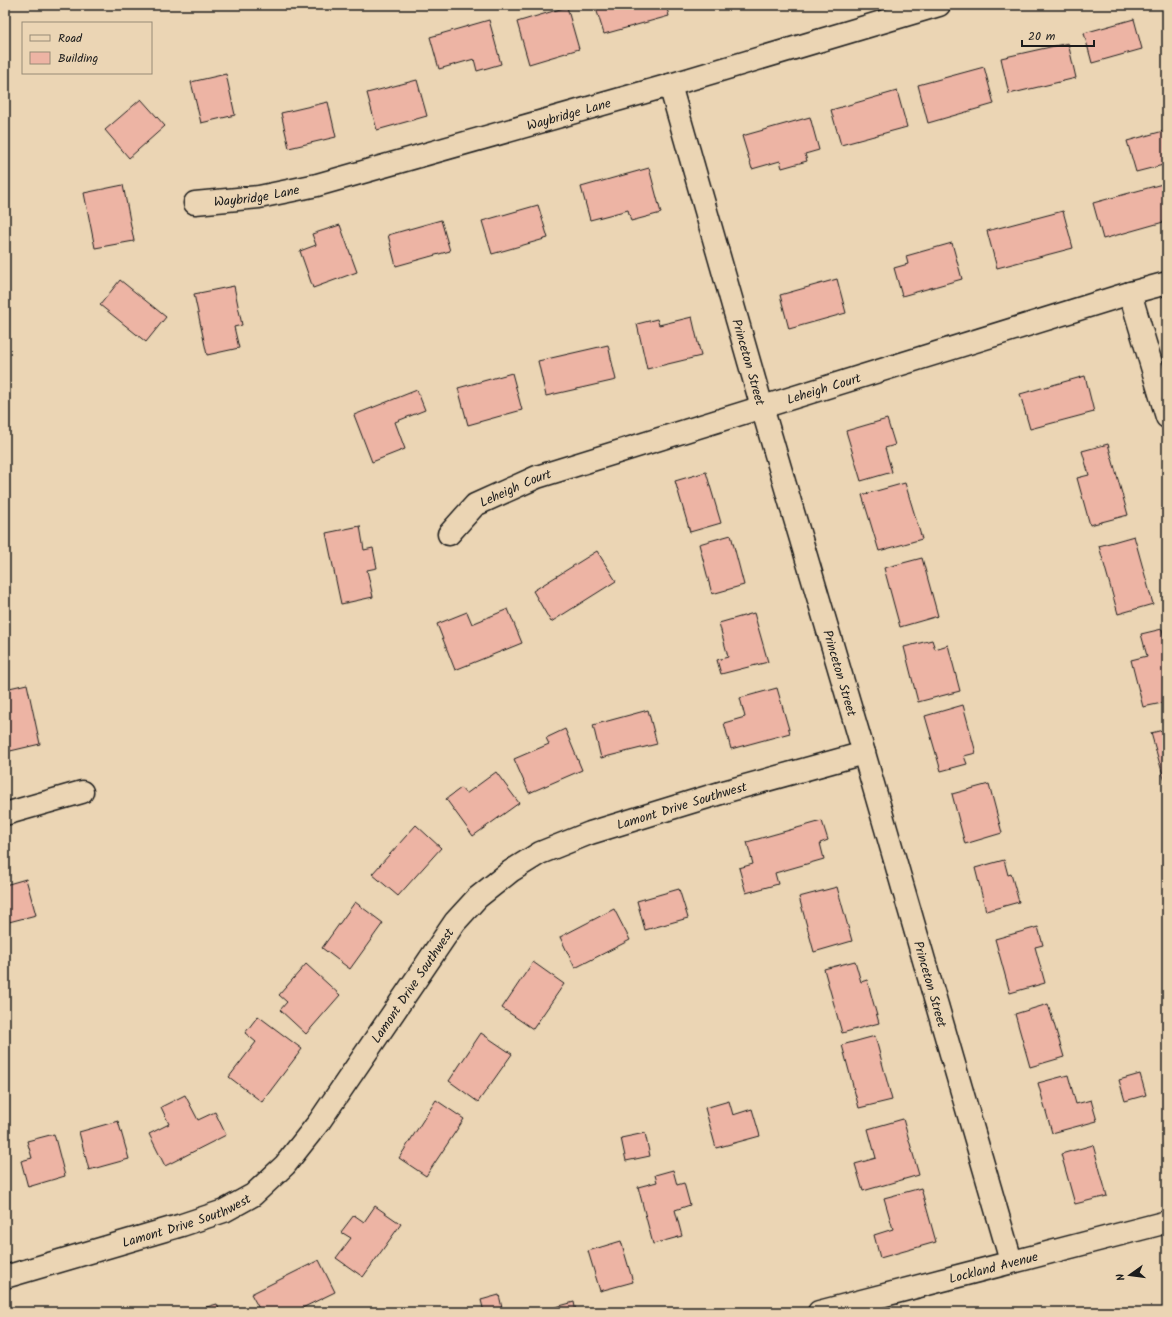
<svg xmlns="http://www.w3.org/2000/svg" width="1172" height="1317" font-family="Kalam,sans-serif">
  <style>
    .building { fill: #edb4a4; stroke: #1c1c1c }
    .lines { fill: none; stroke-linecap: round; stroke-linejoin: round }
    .minor-casing { stroke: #1c1c1c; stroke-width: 25 }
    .minor { stroke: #ebd5b4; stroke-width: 22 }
    .labels { text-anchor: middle; stroke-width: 3; stroke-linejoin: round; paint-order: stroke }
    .street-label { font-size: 13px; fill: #1c1c1c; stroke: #ebd5b4 }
  </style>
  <rect width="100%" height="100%" fill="#ebd5b4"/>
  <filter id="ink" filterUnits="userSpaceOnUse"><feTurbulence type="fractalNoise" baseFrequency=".025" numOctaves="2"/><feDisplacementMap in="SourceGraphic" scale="8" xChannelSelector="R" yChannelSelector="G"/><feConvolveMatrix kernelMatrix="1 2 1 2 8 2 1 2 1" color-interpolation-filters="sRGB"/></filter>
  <g filter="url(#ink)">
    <path class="building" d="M 595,5 L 666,5 L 669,16 L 604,34 Z
      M 567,7 L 579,49 L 529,64 L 517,22 Z
      M 1134,19 L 1142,49 L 1092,63 L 1084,33 Z
      M 489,20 L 501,64 L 477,71 L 474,59 L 439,69 L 430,37 Z
      M 1068,43 L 1076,78 L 1009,94 L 1001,58 Z
      M 984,67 L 994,104 L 928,123 L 918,85 Z
      M 226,74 L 235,115 L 201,123 L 191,82 Z
      M 417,80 L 427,116 L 377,130 L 367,93 Z
      M 897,91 L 907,127 L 841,145 L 831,110 Z
      M 141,99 L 165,126 L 129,158 L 105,130 Z
      M 328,102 L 336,137 L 289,148 L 281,113 Z
      M 810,117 L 819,150 L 805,154 L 807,161 L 782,168 L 780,161 L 752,169 L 742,136 Z
      M 1167,130 L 1167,164 L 1136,172 L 1127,141 Z
      M 649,168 L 661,213 L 631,221 L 628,210 L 590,220 L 581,187 Z
      M 1166,183 L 1167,188 L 1167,221 L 1103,239 L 1093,203 Z
      M 123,185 L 134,241 L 95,248 L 84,193 Z
      M 538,205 L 548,238 L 492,254 L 482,221 Z
      M 1063,211 L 1073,248 L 997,268 L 987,231 Z
      M 441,220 L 450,251 L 396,266 L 388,235 Z
      M 340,225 L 357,272 L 313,288 L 300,251 L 316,245 L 312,234 Z
      M 952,243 L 962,279 L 902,296 L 894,268 L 908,264 L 906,256 Z
      M 837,279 L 846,313 L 789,329 L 780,295 Z
      M 120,280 L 166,317 L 146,342 L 100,305 Z
      M 234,286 L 242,325 L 234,327 L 239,348 L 207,355 L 194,294 Z
      M 692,317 L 701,356 L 647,369 L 637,324 L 657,319 L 659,325 Z
      M 608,345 L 616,380 L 546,396 L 538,361 Z
      M 512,373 L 522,410 L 468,425 L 458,388 Z
      M 1085,376 L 1094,412 L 1030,429 L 1020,394 Z
      M 417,390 L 425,410 L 395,422 L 405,449 L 372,462 L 354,415 Z
      M 887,419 L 895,445 L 885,448 L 892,472 L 861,481 L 846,431 Z
      M 1108,444 L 1128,515 L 1090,525 L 1077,478 L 1089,475 L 1082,451 Z
      M 706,472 L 721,523 L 690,532 L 675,481 Z
      M 905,483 L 922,539 L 879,551 L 862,495 Z
      M 360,526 L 364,550 L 373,548 L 377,568 L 367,570 L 373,597 L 341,604 L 326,533 Z
      M 731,535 L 744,585 L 712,594 L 699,544 Z
      M 1134,536 L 1153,604 L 1118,614 L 1099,546 Z
      M 597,551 L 616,581 L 551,622 L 533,591 Z
      M 922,558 L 938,616 L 900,627 L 884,568 Z
      M 508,609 L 522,643 L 455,670 L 437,624 L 467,612 L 472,624 Z
      M 754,613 L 768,662 L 721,674 L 717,660 L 728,657 L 719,623 Z
      M 1162,629 L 1167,651 L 1167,702 L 1143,707 L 1131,660 L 1147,656 L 1141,634 Z
      M 932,640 L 935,649 L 948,645 L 960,691 L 918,702 L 904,647 Z
      M 27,684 L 40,744 L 6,752 L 5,689 Z
      M 777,688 L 790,733 L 731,749 L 724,723 L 745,717 L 740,698 Z
      M 963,705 L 976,753 L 964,756 L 967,764 L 941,771 L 925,716 Z
      M 648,710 L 657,744 L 601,758 L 593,725 Z
      M 565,729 L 582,770 L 529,793 L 514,759 L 549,744 L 546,738 Z
      M 1167,729 L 1167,789 L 1151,733 Z
      M 496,772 L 519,803 L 473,836 L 446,799 L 461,788 L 466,794 Z
      M 989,784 L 1002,833 L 965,844 L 952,794 Z
      M 822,821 L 828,840 L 820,843 L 824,859 L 775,873 L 778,884 L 746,893 L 739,868 L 753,864 L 747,842 Z
      M 416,825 L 441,848 L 398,896 L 372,874 Z
      M 1004,860 L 1008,875 L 1011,874 L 1019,902 L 986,911 L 975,868 Z
      M 26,879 L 36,915 L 5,923 L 5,885 Z
      M 837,887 L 852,941 L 814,952 L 799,897 Z
      M 679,889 L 688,918 L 645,930 L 637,901 Z
      M 355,902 L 383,923 L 350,969 L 322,948 Z
      M 614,909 L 630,940 L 575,968 L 560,937 Z
      M 1038,927 L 1043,945 L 1035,947 L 1045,983 L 1010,993 L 995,939 Z
      M 855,961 L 861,982 L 867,980 L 879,1023 L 842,1033 L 824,969 Z
      M 533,962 L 564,984 L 533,1029 L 502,1008 Z
      M 306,964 L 340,995 L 306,1034 L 280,1010 L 287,1002 L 279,995 Z
      M 1048,1004 L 1064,1057 L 1030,1067 L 1015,1014 Z
      M 258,1016 L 302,1049 L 262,1102 L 229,1077 L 256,1042 L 245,1033 Z
      M 481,1033 L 512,1054 L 478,1102 L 449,1081 Z
      M 875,1036 L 892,1100 L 859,1108 L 842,1045 Z
      M 1140,1074 L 1146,1095 L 1125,1101 L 1119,1080 Z
      M 1068,1075 L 1076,1104 L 1091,1100 L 1097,1121 L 1052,1133 L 1038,1083 Z
      M 185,1095 L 198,1120 L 215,1112 L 226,1135 L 165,1166 L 149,1134 L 169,1124 L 161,1107 Z
      M 436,1100 L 464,1119 L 426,1176 L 399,1158 Z
      M 729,1101 L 733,1115 L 752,1109 L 760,1136 L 716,1148 L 705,1108 Z
      M 903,1119 L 919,1175 L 863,1191 L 855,1164 L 876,1158 L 868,1129 Z
      M 118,1121 L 129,1159 L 89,1170 L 79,1132 Z
      M 645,1133 L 650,1156 L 626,1161 L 621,1138 Z
      M 54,1134 L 65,1176 L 28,1187 L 21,1161 L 32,1158 L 27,1141 Z
      M 1093,1145 L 1107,1196 L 1075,1204 L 1061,1154 Z
      M 673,1170 L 677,1185 L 684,1183 L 690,1205 L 675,1210 L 682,1236 L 653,1244 L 638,1187 L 657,1182 L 655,1175 Z
      M 921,1188 L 936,1242 L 880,1258 L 874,1235 L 893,1229 L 884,1198 Z
      M 375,1206 L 401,1224 L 363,1277 L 336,1258 L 351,1238 L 341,1232 L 354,1215 L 364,1222 Z
      M 621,1241 L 633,1282 L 600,1291 L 588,1251 Z
      M 319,1260 L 335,1292 L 294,1312 L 261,1312 L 251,1294 Z
      M 499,1295 L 503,1312 L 484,1312 L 481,1300 Z
      M 574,1302 L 576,1312 L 538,1312 Z
      M 217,1304 L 220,1312 L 189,1312 Z"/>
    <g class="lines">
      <g class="minor-casing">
        <g id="minor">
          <path id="s1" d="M 670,85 L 762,407 L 864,753 L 1011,1261"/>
          <path id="s2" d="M 195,203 L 259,197 L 317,185 L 670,85 L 939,5"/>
          <path d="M 1130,293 L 1167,417"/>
          <path id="s3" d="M 449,534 L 475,505 L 537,477 L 1130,293 L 1167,283"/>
          <path d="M 5,814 L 82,792"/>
          <path id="s4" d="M 5,1277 L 182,1225 L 224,1211 L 253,1195 L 285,1165 L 319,1122 L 455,922 L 477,898 L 511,871 L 540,853 L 590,833 L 727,791 L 864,753"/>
          <path id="s5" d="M 819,1312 L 1167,1222"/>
        </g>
      </g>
      <use href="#minor" class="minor"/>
    </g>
  </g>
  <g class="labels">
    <g class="street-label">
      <text dy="5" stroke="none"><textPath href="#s2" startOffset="385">Waybridge Lane</textPath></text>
      <text dy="5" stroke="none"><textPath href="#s2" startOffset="62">Waybridge Lane</textPath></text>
      <text dy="5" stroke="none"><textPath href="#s1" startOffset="288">Princeton Street</textPath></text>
      <text dy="5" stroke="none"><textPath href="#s3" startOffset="407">Leheigh Court</textPath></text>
      <text dy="5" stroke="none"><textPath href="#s3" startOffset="83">Leheigh Court</textPath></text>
      <text dy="5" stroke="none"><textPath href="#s1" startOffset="612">Princeton Street</textPath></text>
      <text dy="5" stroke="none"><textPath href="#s4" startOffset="862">Lamont Drive Southwest</textPath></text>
      <text dy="5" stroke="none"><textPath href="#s1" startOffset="936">Princeton Street</textPath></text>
      <text dy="5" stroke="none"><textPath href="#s4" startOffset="526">Lamont Drive Southwest</textPath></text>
      <text dy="5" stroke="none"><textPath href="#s4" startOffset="190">Lamont Drive Southwest</textPath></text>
      <text dy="5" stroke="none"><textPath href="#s5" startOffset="180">Lockland Avenue</textPath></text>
    </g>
  </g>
  <rect width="1172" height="1317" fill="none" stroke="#ebd5b4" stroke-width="20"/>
  <rect x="10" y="10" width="1152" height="1297" fill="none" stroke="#1c1c1c" stroke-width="1.5" filter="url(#ink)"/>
  <rect x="22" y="22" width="130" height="52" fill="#ebd5b4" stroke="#988b77"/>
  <rect x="30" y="35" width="20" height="6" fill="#ebd5b4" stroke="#988b77"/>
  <text x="58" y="42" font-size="12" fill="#1c1c1c">Road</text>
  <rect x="30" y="52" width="20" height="12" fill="#edb4a4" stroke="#988b77"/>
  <text x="58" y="62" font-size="12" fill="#1c1c1c">Building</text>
  <g transform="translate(1130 1275) rotate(256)" stroke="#ebd5b4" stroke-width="3" paint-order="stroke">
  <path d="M0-3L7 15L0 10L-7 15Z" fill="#1c1c1c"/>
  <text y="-6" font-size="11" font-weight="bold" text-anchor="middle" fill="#1c1c1c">N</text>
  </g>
  <path d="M1022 40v6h72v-6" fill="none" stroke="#1c1c1c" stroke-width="2"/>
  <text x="1028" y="40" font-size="12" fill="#1c1c1c" stroke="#ebd5b4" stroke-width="3" paint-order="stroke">20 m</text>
</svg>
